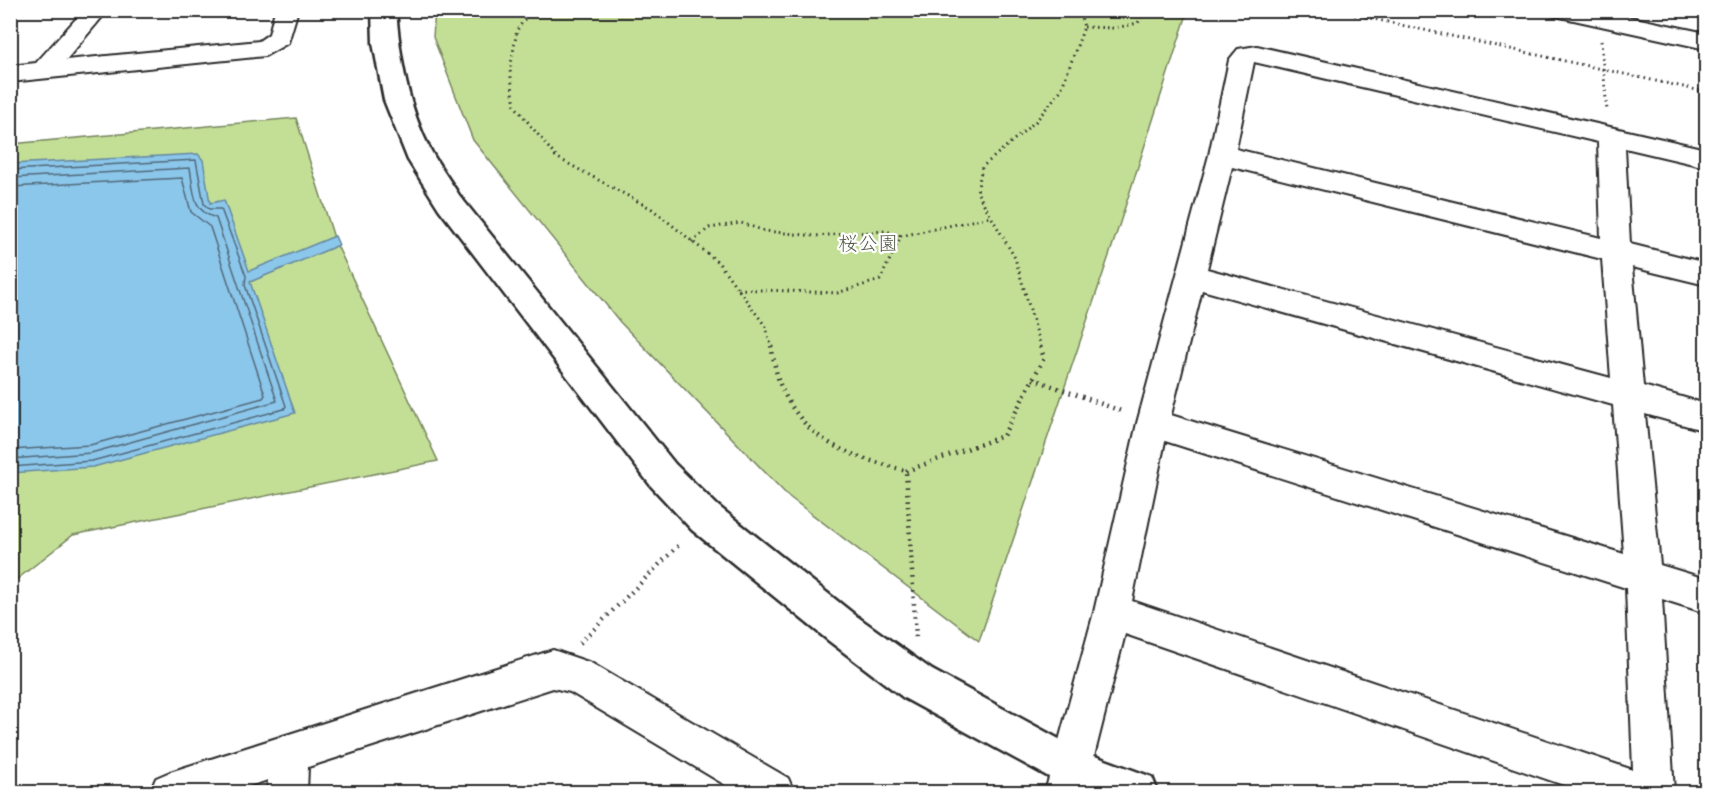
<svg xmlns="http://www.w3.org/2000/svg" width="1717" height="803" font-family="Kalam,'Klee One',sans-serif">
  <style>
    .green { fill: #c3df96; stroke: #778560; stroke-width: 1.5 }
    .water { fill: #8bc6eb; stroke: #65889e; stroke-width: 1.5 }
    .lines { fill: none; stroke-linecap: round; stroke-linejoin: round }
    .shore { stroke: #516978; stroke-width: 1.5 }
    .minor-casing { stroke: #2b2b2b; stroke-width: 4 }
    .tertiary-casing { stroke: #2b2b2b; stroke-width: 5 }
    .path-far1 { stroke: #2b2b2b; stroke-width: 3; stroke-dasharray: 1.5 4; stroke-linecap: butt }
    .path { stroke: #2b2b2b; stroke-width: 4.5; stroke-dasharray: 1.5 5; stroke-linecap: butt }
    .minor { fill: #fff; fill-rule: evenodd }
    .tertiary { fill: #fff; fill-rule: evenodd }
    .labels { text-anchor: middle; stroke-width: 4.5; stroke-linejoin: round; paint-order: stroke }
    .park-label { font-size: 20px; fill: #515846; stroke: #fff }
  </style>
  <rect width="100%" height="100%" fill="#fff"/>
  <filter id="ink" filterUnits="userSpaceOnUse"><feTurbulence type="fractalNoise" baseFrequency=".0167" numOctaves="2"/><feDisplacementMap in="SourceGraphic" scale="12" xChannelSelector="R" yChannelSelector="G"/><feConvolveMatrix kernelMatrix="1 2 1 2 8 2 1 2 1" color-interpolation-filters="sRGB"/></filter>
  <g filter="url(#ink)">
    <path class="green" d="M 435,10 L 1188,11 L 1116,235 L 979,641 L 788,496 L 620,322 L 473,140 L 433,37 Z
      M 296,118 L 335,241 L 438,461 L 73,535 L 11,584 L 11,144 Z"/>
    <path class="water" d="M 198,154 L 203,160 L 210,203 L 224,200 L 249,271 L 335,236 L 339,245 L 250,282 L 295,413 L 93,467 L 11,473 L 11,164 Z"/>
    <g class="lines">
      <path class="shore" d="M 10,170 L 196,160 L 204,204 L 209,209 L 221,209 L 246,276 L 245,285 L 286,406 L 284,409 L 92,461 L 10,467
        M 10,178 L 190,168 C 194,190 191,211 216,218 L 277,401 L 91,453 L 10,459
        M 10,187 L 182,178 L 191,212 L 210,227 L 265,395 L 263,398 L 90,445 L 10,450"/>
      <g class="minor-casing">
        <path id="minor" d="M 84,10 L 108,10 L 66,60 L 259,41 L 269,34 L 275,10 L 298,10 L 288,43 L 265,56 L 10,82 L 10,66 L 36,63 Z
          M 1549,10 L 1597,10 L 1706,33 L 1706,49 L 1560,17 L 1552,15 Z
          M 1257,46 L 1706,149 L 1706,167 L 1625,148 L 1630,244 L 1706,263 L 1706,285 L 1632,267 L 1643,386 L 1706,404 L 1706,431 L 1645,414 L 1660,565 L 1706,579 L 1706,613 L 1662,599 L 1674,792 L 1584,792 L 1125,634 L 1085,792 L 1045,792 L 1094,612 L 1137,423 L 1209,155 L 1229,60 L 1238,49 ZM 1254,62 L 1598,142 L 1601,238 L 1236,149 ZM 1232,167 L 1602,259 L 1611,378 L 1207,269 ZM 1202,290 L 1613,405 L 1624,554 L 1171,415 ZM 1165,441 L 1626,588 L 1633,770 L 1132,601 Z
          M 553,650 L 591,663 L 788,778 L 794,792 L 737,792 L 570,692 L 553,688 L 308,767 L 307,792 L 267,792 L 268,780 L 230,792 L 150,792 L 156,778 L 170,772 Z"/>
      </g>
      <g class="tertiary-casing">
        <path id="tertiary" d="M 372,10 L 396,10 C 400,59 408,108 431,151 C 439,166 450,180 459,195 L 675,464 L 718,506 L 855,615 L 932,670 L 1081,751 L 1152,777 L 1158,792 L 1082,792 L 1071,789 L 904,698 L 829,641 L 692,530 L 651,486 L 439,209 L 408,160 L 384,100 L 373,43 Z"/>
      </g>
      <path class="path-far1" d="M 531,10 L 517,30 L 510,70 L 515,106 L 556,157 L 652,209 L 718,262 L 766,327 L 771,347
        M 1333,10 L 1706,92
        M 1084,27 L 1115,28 L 1138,23 L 1145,10
        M 1601,41 L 1607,111
        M 692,242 L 709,228 L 741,223 L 765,231 L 815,236 L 886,231 L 901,236
        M 738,289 L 837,293 L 880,280 L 901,236 L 990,217
        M 1041,347 L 1015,258 L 977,192 L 982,167 L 1036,121 L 1061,90 L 1084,27 L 1079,10"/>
      <path class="path" d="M 771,346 C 774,360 776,377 783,391 C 810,446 851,455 906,471 L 916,638
        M 1033,379 L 1124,412
        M 906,471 L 1003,436 L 1044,358 L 1040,346
        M 580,643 L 681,543"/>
      <use href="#minor" class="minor"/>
      <use href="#tertiary" class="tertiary"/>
    </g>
  </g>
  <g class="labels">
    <g class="park-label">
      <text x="868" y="250">桜公園</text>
    </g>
  </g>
  <rect width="1717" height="803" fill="none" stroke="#fff" stroke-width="36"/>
  <rect x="18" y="18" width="1681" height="767" fill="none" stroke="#2b2b2b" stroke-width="2" filter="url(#ink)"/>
</svg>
